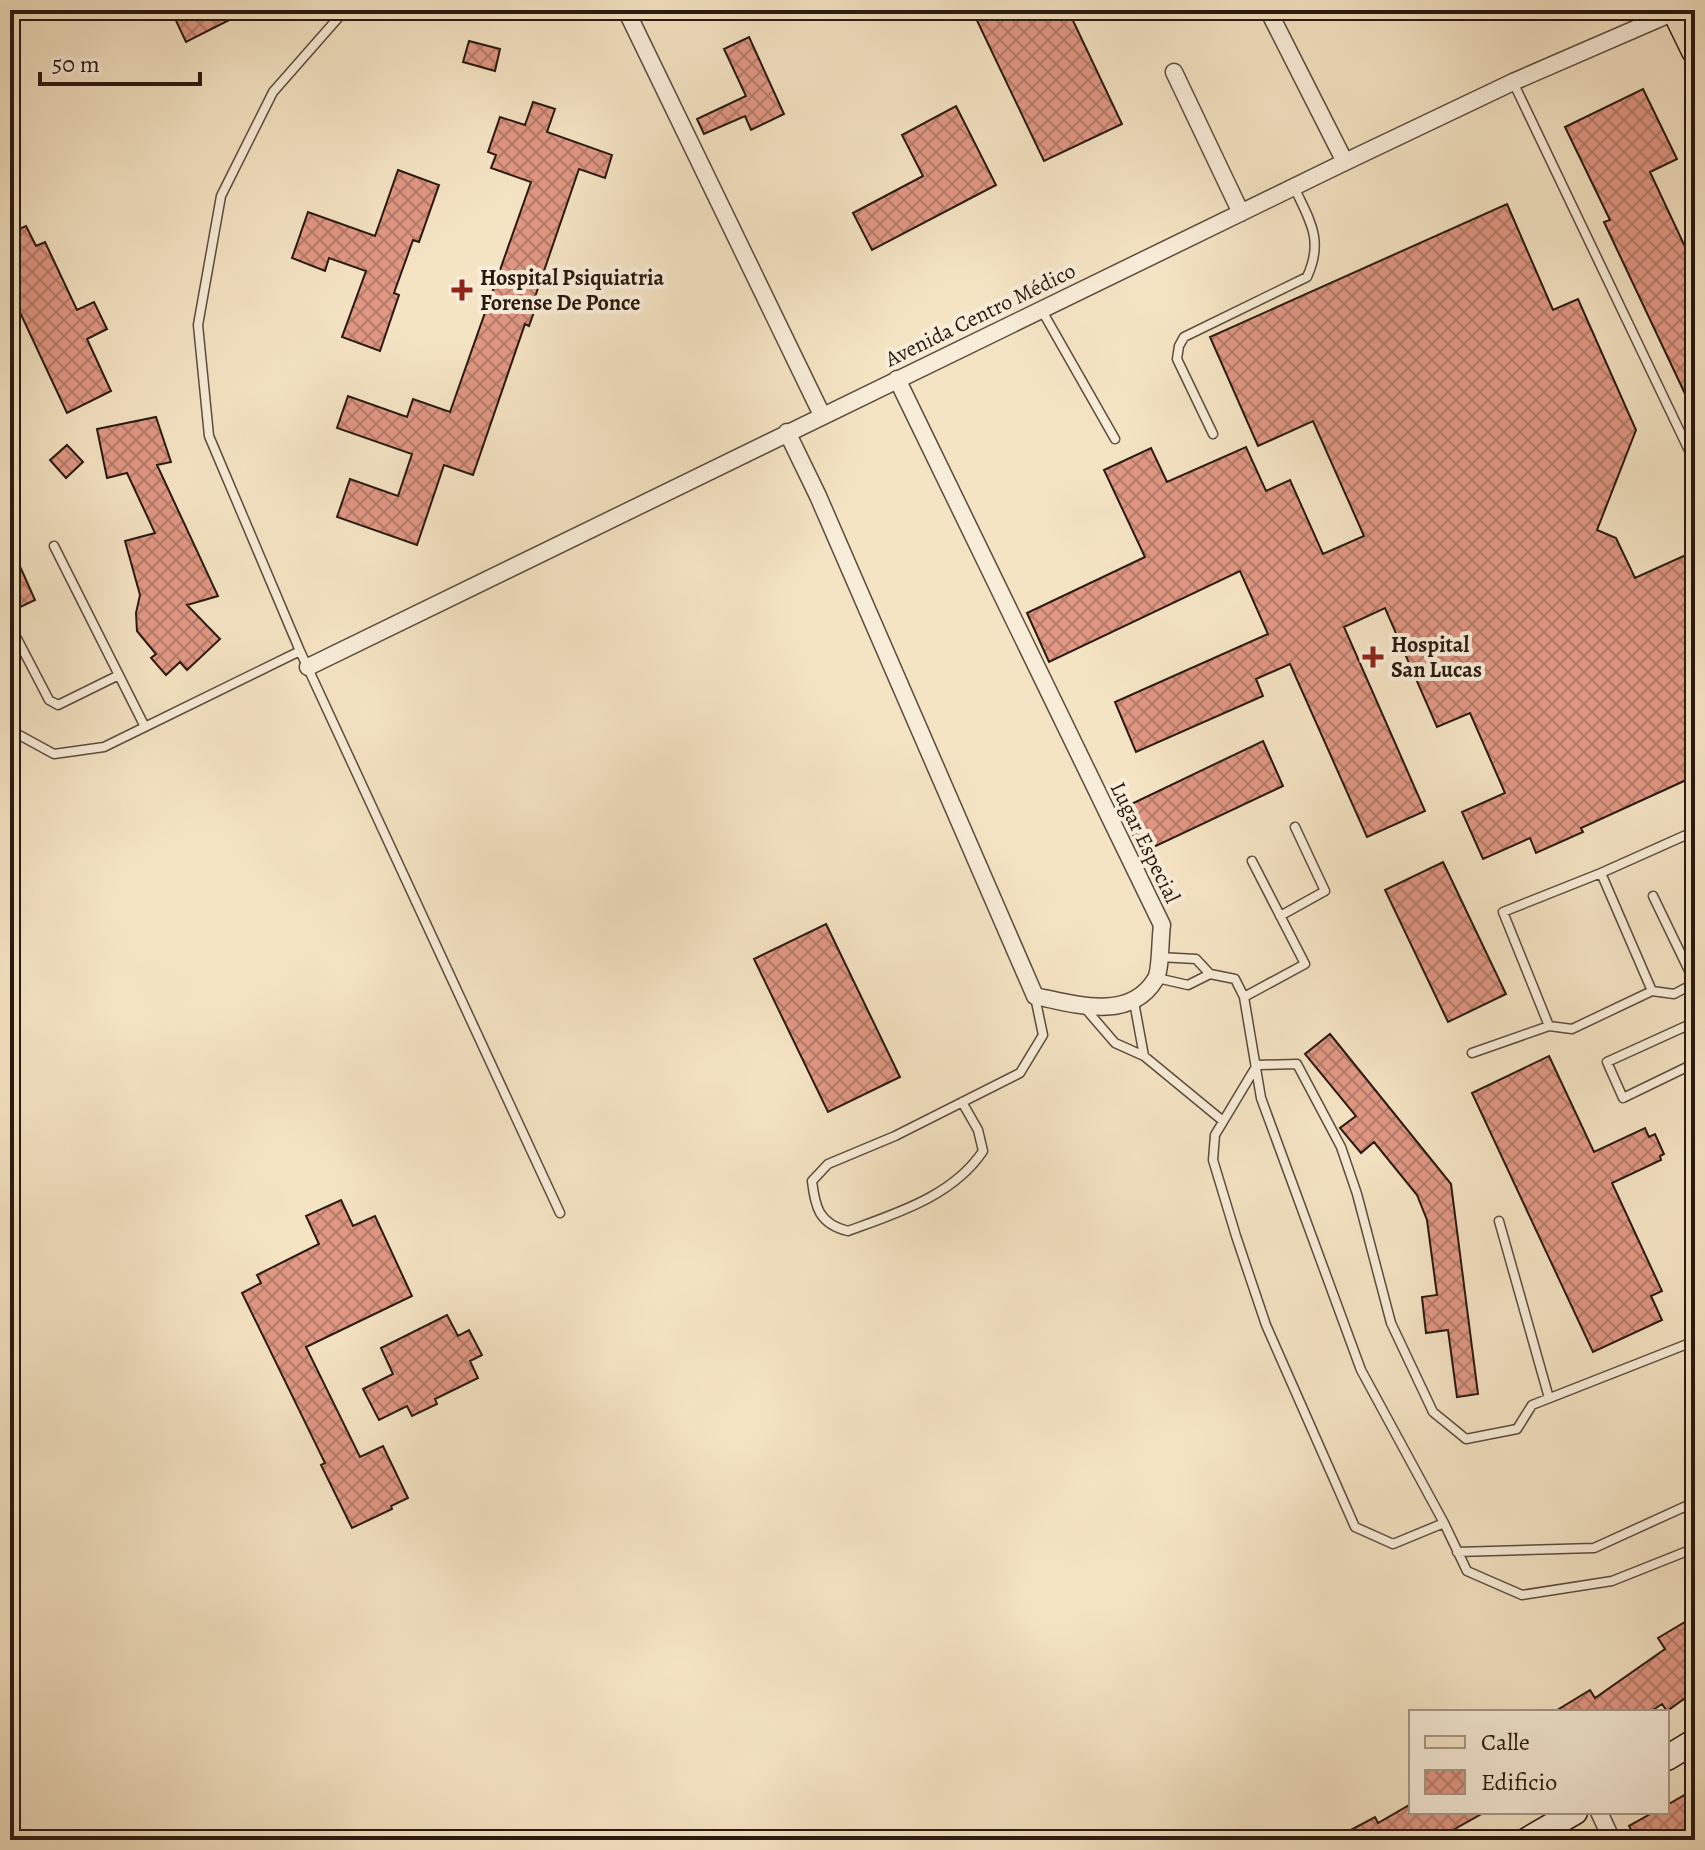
<svg xmlns="http://www.w3.org/2000/svg" width="1705" height="1850" font-family="Alegreya,serif">
  <style>
    .building { fill: url(#building-cross-hatch); stroke: #291910; stroke-width: 2 }
    .lines { fill: none; stroke-linecap: round; stroke-linejoin: round }
    .lane-casing { stroke: #5c4c3d; stroke-width: 11 }
    .street-casing { stroke: #5c4c3d; stroke-width: 19 }
    .secondary-casing { stroke: #291910; stroke-width: 27 }
    .primary-casing { stroke: #291910; stroke-width: 29 }
    .lane { stroke: #f8edd9; stroke-width: 8 }
    .street { stroke: #f8edd9; stroke-width: 16 }
    .secondary { stroke: #f8edd9; stroke-width: 24 }
    .primary { stroke: #f5e4c4; stroke-width: 26 }
    .poi-dot { fill: #8f2418; stroke: #f8edd9; stroke-width: 3 }
    .labels { text-anchor: middle; stroke-width: 8; stroke-linejoin: round; paint-order: stroke }
    .poi-label { font-size: 22px; font-weight: bold; fill: #291910; stroke: #f8edd9; text-anchor: start }
    .street-label { font-size: 22px; fill: #291910; stroke: #f8edd9 }
  </style>
  <defs>
    <pattern id="building-cross-hatch" width="8" height="8" patternUnits="userSpaceOnUse" patternTransform="scale(2)"><rect width="8" height="8" fill="#e19884"/><path d="M0 0l8 8M0 8l8-8" fill="none" stroke="#b67b6b"/></pattern>
  </defs>
  <rect width="100%" height="100%" fill="#f5e4c4"/>
  <filter id="stains"><feTurbulence type="fractalNoise" baseFrequency=".0025" numOctaves="4"/><feColorMatrix values="0 0 0 0 .2 0 0 0 0 .09 0 0 0 0 .02 0 0 0 .5 -.17"/></filter>
  <radialGradient id="worn" r=".72"><stop offset=".6" stop-color="#630" stop-opacity="0"/><stop offset="1" stop-color="#630" stop-opacity=".3"/></radialGradient>
  <path class="building" d="M 171,10 L 249,10 L 186,42 Z
    M 972,10 L 1068,10 L 1122,124 L 1044,161 Z
    M 749,37 L 784,114 L 751,130 L 745,116 L 704,134 L 697,119 L 746,96 L 724,49 Z
    M 469,41 L 500,49 L 495,71 L 463,62 Z
    M 1643,89 L 1677,159 L 1650,172 L 1695,268 L 1695,415 L 1604,222 L 1610,220 L 1565,127 Z
    M 533,102 L 555,109 L 547,132 L 612,155 L 605,178 L 579,169 L 535,297 L 539,298 L 529,326 L 525,324 L 473,475 L 444,465 L 417,545 L 337,517 L 350,479 L 398,496 L 412,454 L 337,428 L 348,396 L 407,417 L 413,399 L 450,412 L 531,182 L 491,168 L 496,155 L 488,152 L 500,117 L 525,125 Z
    M 956,106 L 996,185 L 872,250 L 853,213 L 923,176 L 902,135 Z
    M 398,170 L 439,185 L 419,242 L 413,240 L 394,293 L 399,295 L 380,351 L 342,337 L 366,271 L 329,258 L 325,271 L 292,258 L 308,212 L 375,236 Z
    M 1507,204 L 1553,310 L 1578,299 L 1636,430 L 1597,530 L 1616,538 L 1635,578 L 1688,554 L 1695,568 L 1695,776 L 1581,828 L 1583,832 L 1536,853 L 1530,838 L 1483,859 L 1462,812 L 1505,793 L 1470,713 L 1437,727 L 1385,608 L 1344,627 L 1425,811 L 1367,837 L 1290,664 L 1256,679 L 1263,696 L 1136,752 L 1115,702 L 1268,634 L 1240,571 L 1049,662 L 1027,613 L 1145,557 L 1104,470 L 1151,448 L 1167,482 L 1246,447 L 1266,491 L 1290,480 L 1323,554 L 1364,536 L 1313,421 L 1258,446 L 1210,337 Z
    M 26,226 L 36,246 L 45,242 L 77,310 L 94,302 L 107,329 L 87,339 L 111,391 L 67,413 L 10,291 L 10,233 Z
    M 156,417 L 171,462 L 157,465 L 218,596 L 187,605 L 220,639 L 187,670 L 180,662 L 166,675 L 151,658 L 156,654 L 137,631 L 136,613 L 140,595 L 125,541 L 155,533 L 127,473 L 107,478 L 97,429 Z
    M 67,445 L 83,462 L 66,478 L 50,460 Z
    M 10,544 L 35,600 L 10,612 Z
    M 1263,741 L 1283,786 L 1141,853 L 1121,809 Z
    M 1443,862 L 1506,994 L 1448,1022 L 1385,890 Z
    M 826,924 L 900,1077 L 828,1112 L 754,959 Z
    M 1330,1034 L 1451,1184 L 1478,1394 L 1457,1397 L 1448,1330 L 1426,1333 L 1422,1297 L 1437,1295 L 1427,1220 L 1417,1195 L 1374,1142 L 1361,1153 L 1340,1128 L 1356,1116 L 1305,1054 Z
    M 1549,1056 L 1594,1152 L 1645,1128 L 1649,1137 L 1655,1134 L 1664,1154 L 1660,1156 L 1661,1160 L 1612,1183 L 1662,1291 L 1651,1296 L 1662,1320 L 1593,1352 L 1472,1093 Z
    M 341,1200 L 353,1226 L 375,1216 L 412,1296 L 306,1347 L 360,1457 L 383,1446 L 408,1498 L 391,1506 L 392,1509 L 352,1528 L 321,1465 L 325,1463 L 242,1293 L 261,1283 L 257,1275 L 319,1244 L 306,1216 Z
    M 447,1315 L 458,1336 L 469,1330 L 482,1355 L 470,1361 L 478,1378 L 435,1399 L 437,1404 L 412,1416 L 407,1406 L 379,1420 L 363,1389 L 393,1374 L 381,1348 Z
    M 1695,1616 L 1695,1691 L 1667,1711 L 1662,1704 L 1650,1712 L 1554,1712 L 1590,1690 L 1595,1698 L 1665,1649 L 1658,1638 Z
    M 1695,1789 L 1695,1840 L 1637,1840 L 1629,1826 L 1654,1812 L 1667,1812 L 1667,1805 Z
    M 1411,1804 L 1411,1812 L 1485,1812 L 1435,1840 L 1332,1840 L 1375,1817 L 1378,1823 Z"/>
  <g class="lines">
    <g class="lane-casing">
      <path id="lane" d="M 345,10 L 273,92 L 221,196 L 198,325 L 209,436 L 300,651 L 560,1213
        M 1513,82 L 1695,463
        M 1041,309 L 1115,439
        M 1213,434 L 1177,359 L 1179,346 L 1184,337 L 1307,277 C 1324,240 1310,221 1294,187
        M 54,546 L 145,727
        M 12,629 L 49,700 L 58,705 L 119,675
        M 10,730 L 54,754 L 104,747 L 300,651
        M 1653,896 L 1695,983
        M 1280,916 L 1325,891 L 1295,827
        M 1159,957 L 1196,959 L 1210,974 L 1235,979 L 1244,997 L 1261,1098 L 1361,1370 L 1444,1523 L 1467,1571 L 1522,1595 L 1612,1581 L 1695,1548
        M 1157,978 L 1188,985 L 1210,974
        M 1652,991 L 1674,994 L 1695,983
        M 1244,997 L 1305,964 L 1252,861
        M 1134,1002 L 1144,1056
        M 1084,1007 L 1115,1043 L 1144,1056 L 1223,1121
        M 1695,1022 L 1607,1062 L 1623,1098 L 1689,1066 L 1695,1077
        M 1549,1026 L 1503,912 L 1601,873
        M 1472,1053 L 1549,1026 L 1572,1029 L 1652,991 L 1601,873 L 1695,831
        M 962,1102 L 978,1130 L 983,1151 C 953,1196 897,1213 848,1231 C 819,1224 815,1207 812,1181 L 828,1164 L 895,1136 L 1020,1073 L 1043,1035 L 1035,997
        M 1499,1221 L 1549,1398
        M 1444,1523 L 1393,1544 L 1355,1527 L 1266,1325 L 1236,1236 L 1213,1160 L 1215,1135 L 1257,1065 L 1297,1064 L 1341,1147 L 1357,1194 L 1391,1323 L 1433,1412 L 1466,1439 L 1517,1429 L 1532,1405 L 1695,1341
        M 1457,1552 L 1594,1548 L 1695,1502"/>
    </g>
    <g class="street-casing">
      <path id="street" d="M 626,10 L 822,415
        M 1268,10 L 1345,162
        M 1174,72 L 1241,213
        M 787,432 L 818,496 L 1035,996 C 1074,1004 1129,1022 1155,980 C 1161,972 1160,937 1162,925 L 897,379
        M 308,667 L 1345,162 L 1513,82 L 1679,10
        M 1599,1812 L 1612,1840"/>
    </g>
    <g class="secondary-casing">
      <path id="secondary" d="M 1667,1758 L 1695,1741
        M 1527,1840 L 1575,1812"/>
    </g>
    <g class="primary-casing">
      <path id="primary" d="M 1675,10 L 1695,51"/>
    </g>
    <use href="#lane" class="lane"/>
    <use href="#street" class="street"/>
    <use href="#secondary" class="secondary"/>
    <use href="#primary" class="primary"/>
  </g>
  <g class="poi-dot">
    <path d="M458 278h8v8h8v8h-8v8h-8v-8h-8v-8h8z"/>
    <path d="M1369 645h8v8h8v8h-8v8h-8v-8h-8v-8h8z"/>
  </g>
  <g class="labels">
    <g class="poi-label">
      <text x="480" y="285">Hospital Psiquiatria<tspan x="480" dy="25">Forense De Ponce</tspan></text>
      <text x="1391" y="652">Hospital<tspan x="1391" dy="25">San Lucas</tspan></text>
    </g>
    <g class="street-label">
      <text transform="translate(980 314) rotate(-26)" y="8">Avenida Centro Médico</text>
      <text transform="translate(1146 842) rotate(64)" y="8">Lugar Especial</text>
    </g>
  </g>
  <rect width="1705" height="1850" fill="none" stroke="#f5e4c4" stroke-width="40"/>
  <rect x="12" y="12" width="1681" height="1826" fill="none" stroke="#291910" stroke-width="4"/>
  <rect x="20" y="20" width="1665" height="1810" fill="none" stroke="#291910" stroke-width="2"/>
  <rect x="1409" y="1710" width="260" height="104" fill="#f8edd9" stroke="#a59889" stroke-width="2"/>
  <rect x="1425" y="1736" width="40" height="12" fill="#f5e4c4" stroke="#a59889" stroke-width="2"/>
  <text x="1481" y="1750" font-size="24" fill="#291910">Calle</text>
  <rect x="1425" y="1770" width="40" height="24" fill="url(#building-cross-hatch)" stroke="#a59889" stroke-width="2"/>
  <text x="1481" y="1790" font-size="24" fill="#291910">Edificio</text>
  <path d="M40 72v12h160v-12" fill="none" stroke="#291910" stroke-width="4"/>
  <text x="52" y="72" font-size="24" fill="#291910" stroke="#f8edd9" stroke-width="6" paint-order="stroke">50 m</text>
  <rect width="100%" height="100%" filter="url(#stains)"/>
  <rect width="100%" height="100%" fill="url(#worn)"/>
</svg>
